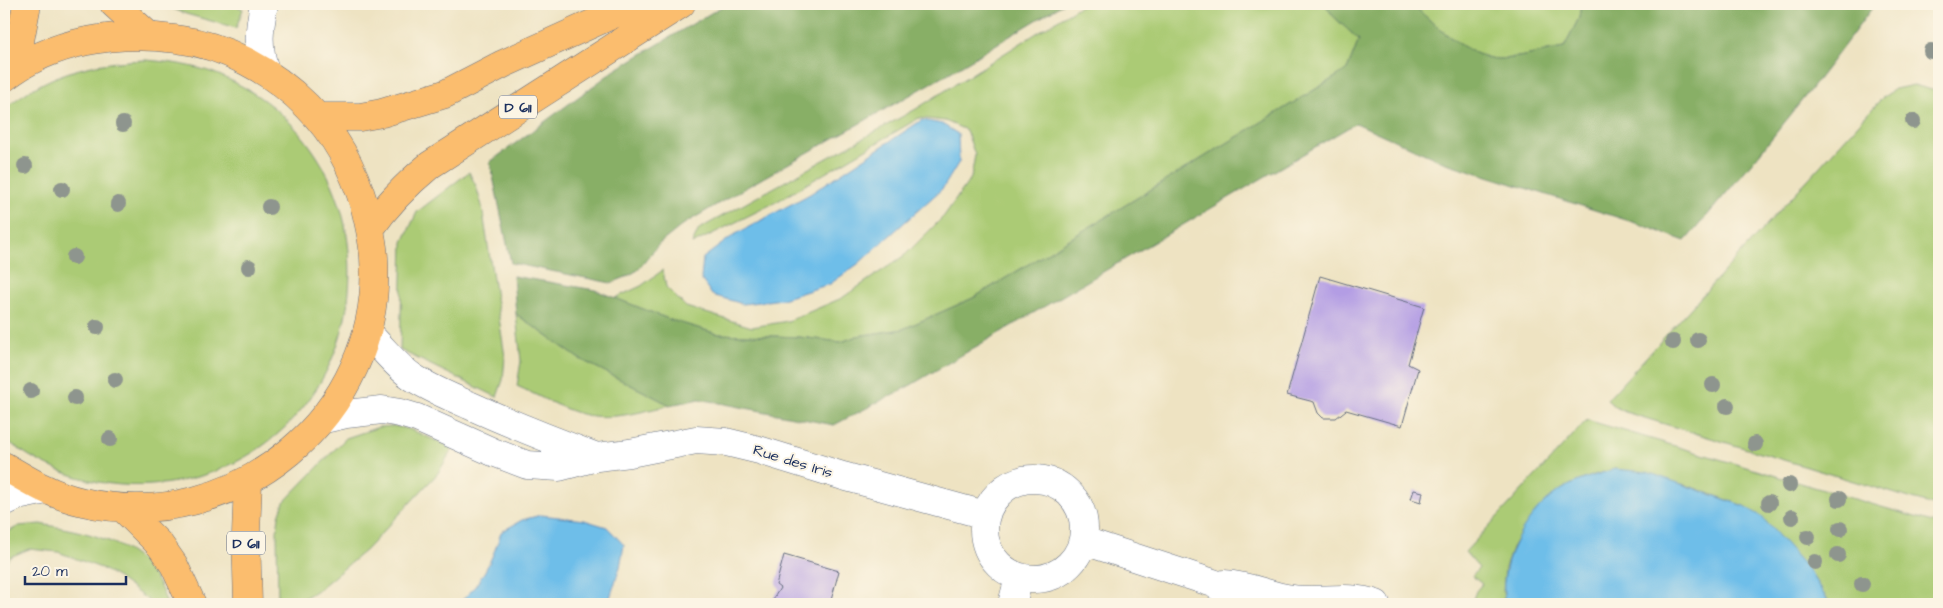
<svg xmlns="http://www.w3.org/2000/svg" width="1943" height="608" font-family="'Architects Daughter',sans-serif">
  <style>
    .green { fill: #abcb74; stroke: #637d69 }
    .forest { fill: #88af66; stroke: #526f62 }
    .water { fill: #6ebee9; stroke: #4476a4 }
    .building { fill: #b39de4 }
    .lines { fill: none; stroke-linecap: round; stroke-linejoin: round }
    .minor-casing { stroke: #656e81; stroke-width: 29 }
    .major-casing { stroke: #656e81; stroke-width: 29 }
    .minor { stroke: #fff; stroke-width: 28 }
    .major { stroke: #fbbd6e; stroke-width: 28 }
    .tree { fill: #8e958e }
    .labels { text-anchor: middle; stroke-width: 4; stroke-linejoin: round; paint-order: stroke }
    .shield { fill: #fcf5e5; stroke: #5e6a86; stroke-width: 1 }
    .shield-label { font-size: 14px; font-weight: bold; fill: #1b2f5e }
    .street-label { font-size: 15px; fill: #1b2f5e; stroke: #fcf5e5 }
  </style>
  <rect width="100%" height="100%" fill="#fcf5e5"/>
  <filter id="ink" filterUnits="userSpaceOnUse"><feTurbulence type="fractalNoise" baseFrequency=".02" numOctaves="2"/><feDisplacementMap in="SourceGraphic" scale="10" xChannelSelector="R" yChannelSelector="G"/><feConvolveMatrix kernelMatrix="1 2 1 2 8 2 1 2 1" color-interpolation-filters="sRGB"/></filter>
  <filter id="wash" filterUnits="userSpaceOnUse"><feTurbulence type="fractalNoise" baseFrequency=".0096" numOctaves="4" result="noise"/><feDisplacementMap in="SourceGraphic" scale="20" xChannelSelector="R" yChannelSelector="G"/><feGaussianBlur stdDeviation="1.12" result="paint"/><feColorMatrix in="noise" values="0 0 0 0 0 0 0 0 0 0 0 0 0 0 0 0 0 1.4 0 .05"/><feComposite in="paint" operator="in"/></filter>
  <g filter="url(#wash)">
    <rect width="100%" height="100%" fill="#eee3c2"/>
    <path class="green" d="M 161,4 L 232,4 L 243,9 L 236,28 L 186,14 Z
      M 1083,4 L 1325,4 L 1333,16 L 1359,40 L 1347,70 L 973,298 L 903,329 L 857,336 L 841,342 L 799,337 L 718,334 L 671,320 L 615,298 L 641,286 L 663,270 L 666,287 L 686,307 L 752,327 L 788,321 L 842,298 L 905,255 L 944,216 L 971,178 L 975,155 L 966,130 L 945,121 L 919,118 L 776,202 L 692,244 L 699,229 L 916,109 Z
      M 1412,4 L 1581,4 L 1579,18 L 1564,48 C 1545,51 1517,59 1499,59 C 1469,59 1433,23 1412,4 Z
      M 146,60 C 169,62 192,65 214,73 C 420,155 383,457 162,484 C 105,491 48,474 4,438 L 4,109 C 48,73 90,62 146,60 Z
      M 1914,85 L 1939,92 L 1939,507 L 1625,412 L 1614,406 L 1607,400 L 1882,98 L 1895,89 Z
      M 469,172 L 476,186 L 482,206 L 505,357 L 503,380 L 497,397 L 400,350 L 403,242 L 417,212 Z
      M 516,314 L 578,358 L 670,405 C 641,412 608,422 578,413 C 558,407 537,395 517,386 L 521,361 Z
      M 1587,420 L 1939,524 L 1939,604 L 1830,604 L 1808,569 L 1744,506 L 1686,485 L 1615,469 L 1594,475 L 1570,485 L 1546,501 L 1526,525 L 1513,546 L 1505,568 L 1503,592 L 1505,604 L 1471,604 L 1476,591 L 1482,584 L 1472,576 L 1479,568 L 1465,552 Z
      M 394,426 L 409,429 L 453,448 L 438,473 L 366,550 L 319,589 L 294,604 L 278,604 L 277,531 L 279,516 L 284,502 L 346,438 L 379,427 Z
      M 40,524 C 82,531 136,540 158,583 C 162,589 164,597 167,604 L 153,604 L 118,578 L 101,568 L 58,552 L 29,549 L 10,557 L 4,564 L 4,534 L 19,526 Z"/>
    <path class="forest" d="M 726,4 L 1063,4 L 944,76 L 738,192 L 684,224 L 659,244 L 638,270 L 626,277 L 611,283 L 511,263 L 490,162 L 615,70 Z
      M 1325,4 L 1412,4 C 1433,23 1469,59 1499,59 C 1517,59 1545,51 1564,48 L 1579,18 L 1581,4 L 1875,4 C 1815,86 1752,165 1685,241 L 1645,226 L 1443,162 L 1356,123 L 911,385 L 834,425 L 699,399 L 670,405 L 578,358 L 516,314 L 513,276 L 595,290 L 671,320 L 718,334 L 799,337 L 841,342 L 857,336 L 903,329 L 973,298 L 1347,70 L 1359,40 L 1333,16 Z"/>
    <path class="water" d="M 922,120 L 942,124 L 958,134 L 959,162 L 943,188 L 858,264 L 830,284 L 782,299 L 743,304 L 712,295 L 701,279 L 703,258 L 734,235 L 810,194 Z
      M 1615,469 L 1647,472 L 1744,506 L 1761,516 L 1808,569 L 1830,604 L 1505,604 C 1498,568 1519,526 1546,501 C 1564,484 1591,476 1615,469 Z
      M 541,515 L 584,520 L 607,527 L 624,545 L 620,567 L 608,604 L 457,604 C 478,590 494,557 501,532 L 522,520 Z"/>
    <g id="blocks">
      <path class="building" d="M 1320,276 L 1424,307 L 1408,364 L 1418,369 L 1402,426 L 1346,410 L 1336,418 L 1323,418 L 1318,413 L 1314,402 L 1287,395 Z
        M 1414,490 L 1423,492 L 1421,502 L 1411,499 Z
        M 784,555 L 839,571 L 830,604 L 770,604 L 780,588 L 776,585 Z"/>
    </g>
  </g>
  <g filter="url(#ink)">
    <use href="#blocks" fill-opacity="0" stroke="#656e81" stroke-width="1"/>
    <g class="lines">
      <g class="minor-casing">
        <path id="minor" d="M 264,4 C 259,30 257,45 265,71
          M 367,333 C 383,347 395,366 414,378 C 431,389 450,397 469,405 C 511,424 554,441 597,457
          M 324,419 L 346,414 L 382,410 L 400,413 L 417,418 L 493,452 L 527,465 L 559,467 L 597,457 L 630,453 L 696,440 L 726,442 L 759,450 L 843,476 L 985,515
          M984 529a50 50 0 1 1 100 0a50 50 0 1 1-100 0Z
          M 4,502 L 17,496 L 46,490
          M 1084,541 L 1213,583 L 1247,604
          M 1224,584 C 1248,585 1269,596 1292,599 C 1321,603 1348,594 1376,604
          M 1012,604 L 1019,578"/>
      </g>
      <g class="major-casing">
        <path id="major" d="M 114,4 L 148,35
          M 7,75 L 19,46 L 27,4
          M 4,78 C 52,40 117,31 176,39 C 225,45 272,71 307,106 C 335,134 354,169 365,208 C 369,224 373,241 374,258 C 384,415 235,537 83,502 C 54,496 29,481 4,466
          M 318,117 L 360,117 L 382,113 L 445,94 L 503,64 L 636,4
          M 370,229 C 387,204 407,184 430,165 L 681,4
          M 248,482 L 246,534 L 248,604
          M 123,508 L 160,545 L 174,565 L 192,604"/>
      </g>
      <use href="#minor" class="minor"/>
      <use href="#major" class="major"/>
    </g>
    <g class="tree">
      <circle cx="1931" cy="51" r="8"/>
      <circle cx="1913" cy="121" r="8"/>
      <circle cx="123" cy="124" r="8"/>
      <circle cx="25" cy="166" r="8"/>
      <circle cx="62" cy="189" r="8"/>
      <circle cx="118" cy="204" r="8"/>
      <circle cx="269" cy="207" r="8"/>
      <circle cx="74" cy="257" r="8"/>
      <circle cx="249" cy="267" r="8"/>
      <circle cx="97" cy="327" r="8"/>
      <circle cx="1698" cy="340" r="8"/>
      <circle cx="1673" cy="342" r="8"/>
      <circle cx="115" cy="380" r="8"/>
      <circle cx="1713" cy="385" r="8"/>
      <circle cx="31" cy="391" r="8"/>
      <circle cx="75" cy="398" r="8"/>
      <circle cx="1727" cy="406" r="8"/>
      <circle cx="110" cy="439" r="8"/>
      <circle cx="1755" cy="444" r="8"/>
      <circle cx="1789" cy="485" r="8"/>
      <circle cx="1839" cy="499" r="8"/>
      <circle cx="1769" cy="503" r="8"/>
      <circle cx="1792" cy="517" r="8"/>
      <circle cx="1840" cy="529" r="8"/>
      <circle cx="1808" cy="537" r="8"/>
      <circle cx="1838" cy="555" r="8"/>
      <circle cx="1815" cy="562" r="8"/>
      <circle cx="1862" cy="584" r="8"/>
    </g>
  </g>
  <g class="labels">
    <g class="shield">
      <rect x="499" y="95.5" width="38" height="23" rx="4"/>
      <rect x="227" y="531.5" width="38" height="23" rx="4"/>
    </g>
    <g class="shield-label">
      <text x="518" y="112">D 611</text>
      <text x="246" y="548">D 611</text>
    </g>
    <g class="street-label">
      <text transform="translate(793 461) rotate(17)" y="5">Rue des Iris</text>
    </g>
  </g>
  <rect width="1943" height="608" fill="none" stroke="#fcf5e5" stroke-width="20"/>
  <path d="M25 576v8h101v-8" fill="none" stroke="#1b2f5e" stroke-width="2.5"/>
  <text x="32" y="576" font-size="15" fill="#1b2f5e" stroke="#fcf5e5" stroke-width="4" paint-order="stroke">20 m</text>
</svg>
